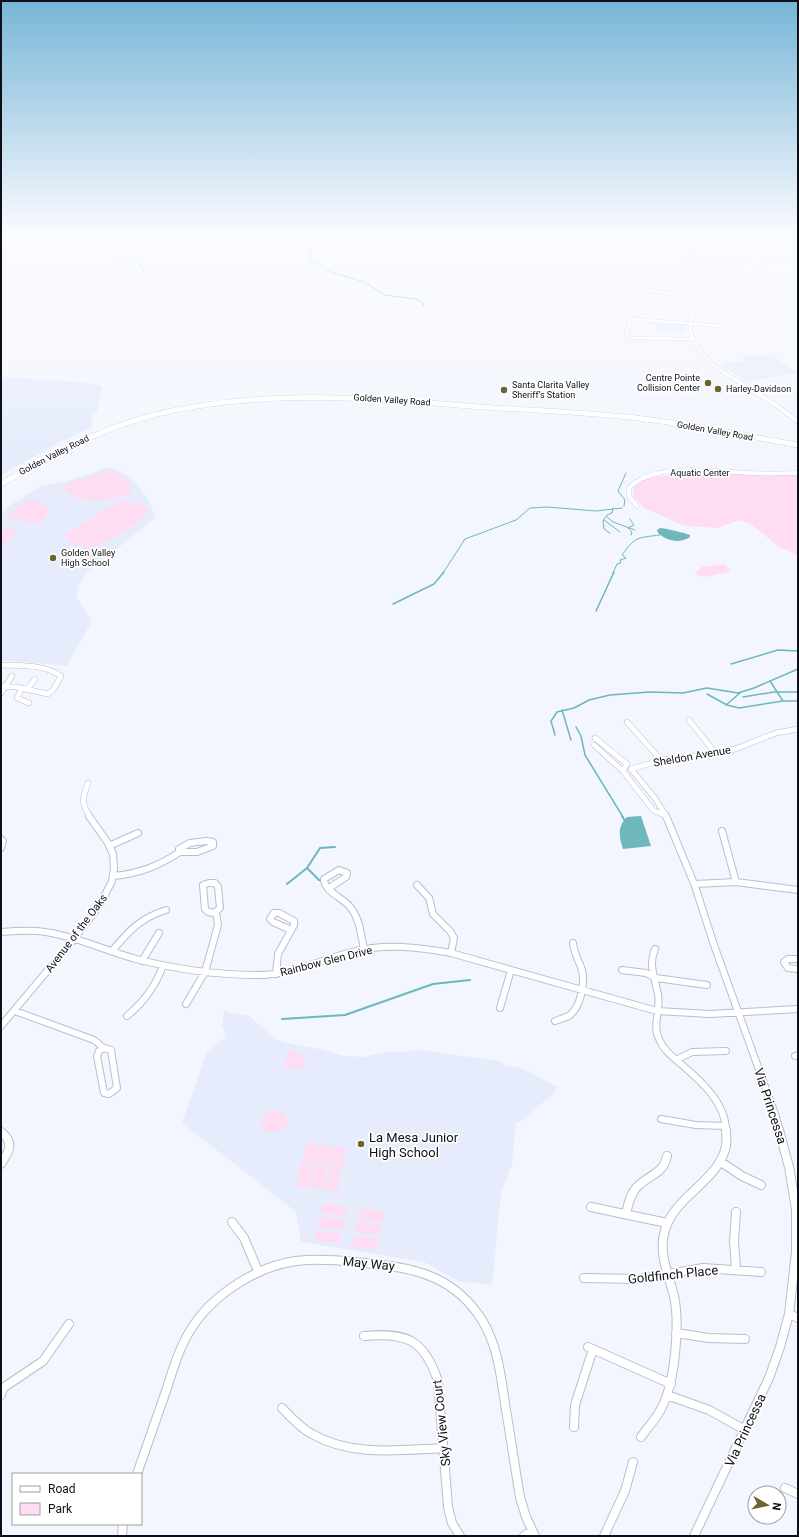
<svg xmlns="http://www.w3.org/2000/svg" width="799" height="1537" font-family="Roboto,sans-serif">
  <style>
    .built { fill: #e6ecfc }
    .green { fill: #feddf2 }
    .water { fill: #6db7bd }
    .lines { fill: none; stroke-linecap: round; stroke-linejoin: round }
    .stream-far2 { stroke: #6db7bd; stroke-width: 1 }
    .stream-far1 { stroke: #6db7bd; stroke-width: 1.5 }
    .stream { stroke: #6db7bd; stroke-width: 2 }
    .minor-far4-casing { stroke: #b7bed1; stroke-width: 3.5 }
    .minor-far3-casing { stroke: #b7bed1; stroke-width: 4.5 }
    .minor-far2-casing { stroke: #b7bed1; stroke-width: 6 }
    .minor-far1-casing { stroke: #b7bed1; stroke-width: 8 }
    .minor-casing { stroke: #b7bed1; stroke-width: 10 }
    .major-casing { stroke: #b7bed1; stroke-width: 5.5 }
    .minor-far4 { stroke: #fff; stroke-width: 3 }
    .minor-far3 { stroke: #fff; stroke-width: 4 }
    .minor-far2 { stroke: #fff; stroke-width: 5 }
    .minor-far1 { stroke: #fff; stroke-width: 6 }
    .minor { stroke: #fff; stroke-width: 8 }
    .major { stroke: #fff; stroke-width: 5 }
    .poi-dot { fill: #6c632f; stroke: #fff; stroke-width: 1.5 }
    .labels { text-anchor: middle; stroke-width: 3.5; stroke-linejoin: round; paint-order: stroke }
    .far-poi-label { font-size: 9px; fill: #0e1017; stroke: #fff; text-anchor: start }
    .far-street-label { font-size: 9px; fill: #0e1017; stroke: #fff }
    .street-label { font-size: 11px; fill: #0e1017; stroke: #fff }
    .near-street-label { font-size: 13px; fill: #0e1017; stroke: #fff }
    .near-poi-label { font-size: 13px; fill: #0e1017; stroke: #fff; text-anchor: start }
  </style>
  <rect width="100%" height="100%" fill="#f3f6fe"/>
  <path class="built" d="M 691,253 L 706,257 L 744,269 L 714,279 L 694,277 L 699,266 L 679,260 Z
    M 657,323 L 684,325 L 686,326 L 686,333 L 656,331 Z
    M 742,356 L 772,356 L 797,373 L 746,382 L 720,364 L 744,361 Z
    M 1,377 L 78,382 L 102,386 L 97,412 L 91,414 L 93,427 L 62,441 L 1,475 Z
    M 106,468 L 114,468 L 131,477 L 147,498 L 152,508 L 155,518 L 88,572 L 79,584 L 76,596 L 92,621 L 67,666 L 1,660 L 1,513 L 15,502 L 39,487 L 67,481 Z
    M 224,1010 L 235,1014 L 248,1015 L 276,1040 L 295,1045 L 319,1049 L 344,1056 L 364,1057 L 385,1052 L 401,1052 L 419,1050 L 500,1061 L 504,1066 L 522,1068 L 558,1087 L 553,1094 L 520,1122 L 516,1122 L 512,1164 L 501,1193 L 492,1285 L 458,1281 L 424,1262 L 301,1242 L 296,1212 L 182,1123 L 206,1054 L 226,1036 L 222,1026 Z"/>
  <path class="green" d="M 108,471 L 114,471 L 130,484 L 127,485 L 134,491 C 120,501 68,508 63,485 Z
    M 690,473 L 798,475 L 798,555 L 779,547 L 752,525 L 740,520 L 717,528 L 688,526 L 679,524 L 643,507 L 633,496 L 634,486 L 642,480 L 652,477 Z
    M 29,498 C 37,500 46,502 48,512 L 44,519 L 38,524 L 8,517 L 7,515 Z
    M 121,500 L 125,502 L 124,503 C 132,502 140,502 147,507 L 148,513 L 143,518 C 125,530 103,550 79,546 C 73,545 69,543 68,537 L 62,537 Z
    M 7,528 L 18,530 L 1,548 L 1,534 Z
    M 99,546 L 106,548 L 92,559 L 84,561 L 80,552 L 86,547 Z
    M 724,564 L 730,570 L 729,572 L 705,577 L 694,575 L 701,567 Z
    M 288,1051 L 301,1053 L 306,1062 C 302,1072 291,1069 283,1067 Z
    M 273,1110 C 282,1111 288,1115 287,1125 L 279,1132 L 265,1132 L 261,1124 L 267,1112 Z
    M 307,1142 L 319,1144 L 314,1165 L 302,1163 Z
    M 320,1144 L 333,1146 L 328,1167 L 315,1165 Z
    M 334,1147 L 346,1148 L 342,1169 L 329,1167 Z
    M 301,1164 L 314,1166 L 308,1188 L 296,1186 Z
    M 315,1166 L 327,1168 L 322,1190 L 310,1188 Z
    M 329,1168 L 341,1170 L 337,1192 L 324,1190 Z
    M 323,1203 L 347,1207 L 345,1216 L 321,1213 Z
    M 360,1208 L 383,1212 L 382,1222 L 358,1218 Z
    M 320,1217 L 344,1220 L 342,1230 L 318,1227 Z
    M 357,1222 L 381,1225 L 379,1235 L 355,1232 Z
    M 317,1230 L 341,1234 L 339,1244 L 315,1240 Z
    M 354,1236 L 378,1239 L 377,1250 L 352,1246 Z"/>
  <path class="water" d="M 660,528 C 664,528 685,533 690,535 L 690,537 C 679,544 667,541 658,533 L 657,530 Z
    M 641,816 L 651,846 L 623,849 C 619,837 617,827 627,817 Z"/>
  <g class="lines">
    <path class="stream-far2" d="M 318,237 C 313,243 312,252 308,260 L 322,265 L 328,271 L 364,282 L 385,295 L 416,299 L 423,303 L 424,306
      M 116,256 L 138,263 L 144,271 L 148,273
      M 624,506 L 625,500 L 618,491 L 626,473
      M 607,517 L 613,522 L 635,530
      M 630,519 L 634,525 L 628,528 L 632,532 L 631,535
      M 604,520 L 620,532
      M 610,533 L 604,529 L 603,521 L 607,515 L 612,513 L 613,508
      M 443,573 L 465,539 L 516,520 L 530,508 L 547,507 L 596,511 L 622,508
      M 613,573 L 617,564 L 621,563 L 620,560 L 626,558 L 622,555 C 636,536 637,538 660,535"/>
    <path class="stream-far1" d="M 393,604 L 434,584 L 444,572
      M 596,611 L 614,572
      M 731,664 L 778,650 L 798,651
      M 707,694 L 727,705 L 739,708 L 783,701 L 770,681
      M 743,697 L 774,692 L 798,692
      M 783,701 L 798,701
      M 726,705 L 740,693
      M 562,710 L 571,740
      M 576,727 L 581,736 L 585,755 L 623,817
      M 555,735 L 551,721 L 557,712 L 574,708 L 589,700 L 610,695 L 650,692 L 683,693 L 707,688 L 738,693 L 754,688 L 798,669"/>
    <path class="stream" d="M 622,816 L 625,821
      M 323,881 L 319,880 L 307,868 L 320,848 L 335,847
      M 287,884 L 307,868
      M 282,1019 L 345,1015 L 433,984 L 470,980"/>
    <g class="minor-far4-casing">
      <path id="minor-far4" d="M 1,250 L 6,251
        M 734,251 L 760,261
        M 723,255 L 739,249 L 773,247 L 792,241
        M 723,255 L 749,265
        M 750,269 L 745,267 L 761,261 L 780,262
        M 648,290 L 704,300
        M 693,339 L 630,338 L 626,335 L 630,319 L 723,326
        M 742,384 C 723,372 695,356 691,332 C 688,319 695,309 704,299 C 734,268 755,263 798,266"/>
    </g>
    <g class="minor-far3-casing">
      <path id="minor-far3" d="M 740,383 L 776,405 L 798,422
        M 637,506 L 629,496 L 629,488 C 654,461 717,472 752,473 C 767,474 783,473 798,473"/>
    </g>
    <g class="minor-far2-casing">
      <path id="minor-far2" d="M 1,665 C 21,666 44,664 61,676 L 53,690 L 48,694 L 16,687 L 1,686
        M 22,688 L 17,698 L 29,703
        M 27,689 L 35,679
        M 1,693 L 12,676
        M 689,720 L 716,754
        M 627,722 L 661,760
        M 595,738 L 627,764 L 623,771
        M 594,745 L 623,771 L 653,810 L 666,816
        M 88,783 C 82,799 81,802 90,817
        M 667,817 L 654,797 L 631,769 L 661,760 L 716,754 L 738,748 L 776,733 L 798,729"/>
    </g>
    <g class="minor-far1-casing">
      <path id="minor-far1" d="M 666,816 L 695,886 L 714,945 L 775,1114 L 780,1131
        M 722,831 L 736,882
        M 1,839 L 3,841 L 1,848
        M 206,841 L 213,842 L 213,846 L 197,852 L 180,852 L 179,849 L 190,843 Z
        M 109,846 L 138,833
        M 113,876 C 139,874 158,866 180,852
        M 209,883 L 215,883 L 218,887 L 220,908 L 214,913 L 208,912 L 205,909 L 203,885 Z
        M 695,884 L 736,882 L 798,890
        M 417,885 L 429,898 L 433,914 L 450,931 L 454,938 L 451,953
        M 329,888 L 346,877 L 347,873 L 339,870 L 324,879 C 324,892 344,898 351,908 C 360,920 361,935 364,949
        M 1,932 C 13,931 25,930 37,931 C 71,934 103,950 136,959 C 175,969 218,975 259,975 C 291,975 321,960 352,952 C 385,943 418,947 451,953 L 657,1011 L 710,1014 L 798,1009
        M 655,949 C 648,965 655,978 658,994 C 661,1009 652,1025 659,1039 C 663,1050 673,1057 681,1064 C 701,1081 726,1103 726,1131
        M 112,951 C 129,931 140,918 166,910
        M 798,959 L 788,959 L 784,962 L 788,968 L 798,969
        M 142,961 L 159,933
        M 622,970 L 646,973 L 656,978 L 707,985
        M 276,974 L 278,954 L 294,925 L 294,921 L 279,913 L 274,913 L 270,919 L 273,922 L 291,930
        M 186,1004 L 205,972 L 218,925 L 216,912
        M 500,1008 L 511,970
        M 15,1011 L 94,1040 L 104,1048
        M 127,1016 C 144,1002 156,986 163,965
        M 555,1021 C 560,1019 566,1018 570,1015 C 581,1006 585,983 582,970 C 579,961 574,953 573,943
        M 1,1026 L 74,939 L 101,903 L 112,881 L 114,868 L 113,854 L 108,843 L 89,816
        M 104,1048 L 111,1050 L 117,1088 L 109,1094 L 104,1093 L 97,1056 L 99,1051 Z
        M 795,1056 L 798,1055
        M 676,1060 L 692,1052 L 726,1051
        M 661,1119 L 696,1125 L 726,1126"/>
    </g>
    <g class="minor-casing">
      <path id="minor" d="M 1,1132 C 15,1143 9,1151 1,1164
        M 721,1162 L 742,1176 L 761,1185
        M 591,1207 L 667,1223
        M 736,1212 L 734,1241 L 736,1269
        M 626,1214 C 628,1205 630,1194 637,1187 C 648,1175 664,1174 667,1156
        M 232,1222 L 244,1238 L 258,1271
        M 584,1278 L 640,1279 L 703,1268 L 761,1272
        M 789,1314 L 798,1318
        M 676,1333 L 709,1338 L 745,1339
        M 364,1336 C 406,1332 424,1339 438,1381 L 448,1507 L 452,1523 L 460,1536
        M 588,1347 L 671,1384
        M 3,1388 L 43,1361 L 69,1324
        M 1,1395 L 3,1388
        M 667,1395 L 709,1410 L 745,1430
        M 282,1408 C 291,1417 300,1428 312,1434 C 352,1457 400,1450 444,1448
        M 574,1427 L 575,1405 L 593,1349
        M 641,1437 C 648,1427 657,1418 662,1407 C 675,1382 680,1324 674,1296 C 669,1276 659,1255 664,1234 C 672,1196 718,1183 726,1146 C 727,1141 726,1135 726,1130
        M 137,1474 C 147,1446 156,1419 166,1391 C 173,1369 180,1345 193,1326 C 214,1294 258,1266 296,1261 C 321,1258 348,1261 373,1264 C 419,1268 456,1279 482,1320 C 499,1348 501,1379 506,1410 C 511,1439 515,1468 520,1497 L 526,1517 L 535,1536
        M 785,1488 L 798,1494
        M 122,1536 L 123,1524
        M 524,1536 L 532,1531
        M 604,1536 L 625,1491 L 633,1462
        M 694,1536 L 769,1378 L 780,1347 L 789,1314 L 796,1252 L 796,1209 L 789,1167 L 779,1130"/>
    </g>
    <g class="major-casing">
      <path id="major" d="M 1,484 C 49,457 97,430 150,416 C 259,388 370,398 481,407 C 530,410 579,412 628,417 C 685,423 741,435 798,445"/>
    </g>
    <use href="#minor-far4" class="minor-far4"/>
    <use href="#minor-far3" class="minor-far3"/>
    <use href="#minor-far2" class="minor-far2"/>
    <use href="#minor-far1" class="minor-far1"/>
    <use href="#minor" class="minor"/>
    <use href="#major" class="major"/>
  </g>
  <linearGradient id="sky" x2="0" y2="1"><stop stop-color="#77b5d7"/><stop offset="0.52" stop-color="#fafbff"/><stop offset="1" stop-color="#fafbff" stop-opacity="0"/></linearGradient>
  <rect width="799" height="452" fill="url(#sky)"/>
  <g class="poi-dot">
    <circle cx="708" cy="383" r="4"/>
    <circle cx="718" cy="389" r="4"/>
    <circle cx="504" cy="390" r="4"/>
    <circle cx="53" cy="558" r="4"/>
    <circle cx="361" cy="1144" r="4"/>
  </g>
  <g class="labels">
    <g class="far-poi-label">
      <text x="700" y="381" text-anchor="end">Centre Pointe<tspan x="700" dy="10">Collision Center</tspan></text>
      <text x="512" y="388">Santa Clarita Valley<tspan x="512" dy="10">Sheriff’s Station</tspan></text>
      <text x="726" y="392">Harley-Davidson</text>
      <text x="61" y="556">Golden Valley<tspan x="61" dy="10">High School</tspan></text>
    </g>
    <g class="far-street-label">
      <text transform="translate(392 400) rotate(4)" y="3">Golden Valley Road</text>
      <text transform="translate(715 431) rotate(10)" y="3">Golden Valley Road</text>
      <text transform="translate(54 455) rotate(-27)" y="3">Golden Valley Road</text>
      <text x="700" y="476">Aquatic Center</text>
    </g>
    <g class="street-label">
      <text transform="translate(692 756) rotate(-10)" y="4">Sheldon Avenue</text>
      <text transform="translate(76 933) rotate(-53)" y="4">Avenue of the Oaks</text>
      <text transform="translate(326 961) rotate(-14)" y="4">Rainbow Glen Drive</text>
    </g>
    <g class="near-street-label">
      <text transform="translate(771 1106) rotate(72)" y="5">Via Princessa</text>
      <text transform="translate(369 1263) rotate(6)" y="5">May Way</text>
      <text transform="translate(673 1274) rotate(-6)" y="5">Goldfinch Place</text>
      <text transform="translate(441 1423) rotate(-96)" y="5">Sky View Court</text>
      <text transform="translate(745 1430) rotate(-65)" y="5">Via Princessa</text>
    </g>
    <g class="near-poi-label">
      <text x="369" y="1142">La Mesa Junior<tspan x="369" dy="15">High School</tspan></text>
    </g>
  </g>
  <rect width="799" height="1537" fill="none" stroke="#0e1017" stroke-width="4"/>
  <rect x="12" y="1473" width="130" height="52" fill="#ffffff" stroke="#9f9fa2"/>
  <rect x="20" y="1486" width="20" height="6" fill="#ffffff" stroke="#9f9fa2"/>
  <text x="48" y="1493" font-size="12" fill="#0e1017">Road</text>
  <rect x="20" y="1503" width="20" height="12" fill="#feddf2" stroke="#9f9fa2"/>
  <text x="48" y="1513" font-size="12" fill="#0e1017">Park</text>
  <g transform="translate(767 1505) rotate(99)"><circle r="19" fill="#ffffff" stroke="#9f9fa2"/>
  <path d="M0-3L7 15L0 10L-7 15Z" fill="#6c632f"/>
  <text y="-6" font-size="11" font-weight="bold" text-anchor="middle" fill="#0e1017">N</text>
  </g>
</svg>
